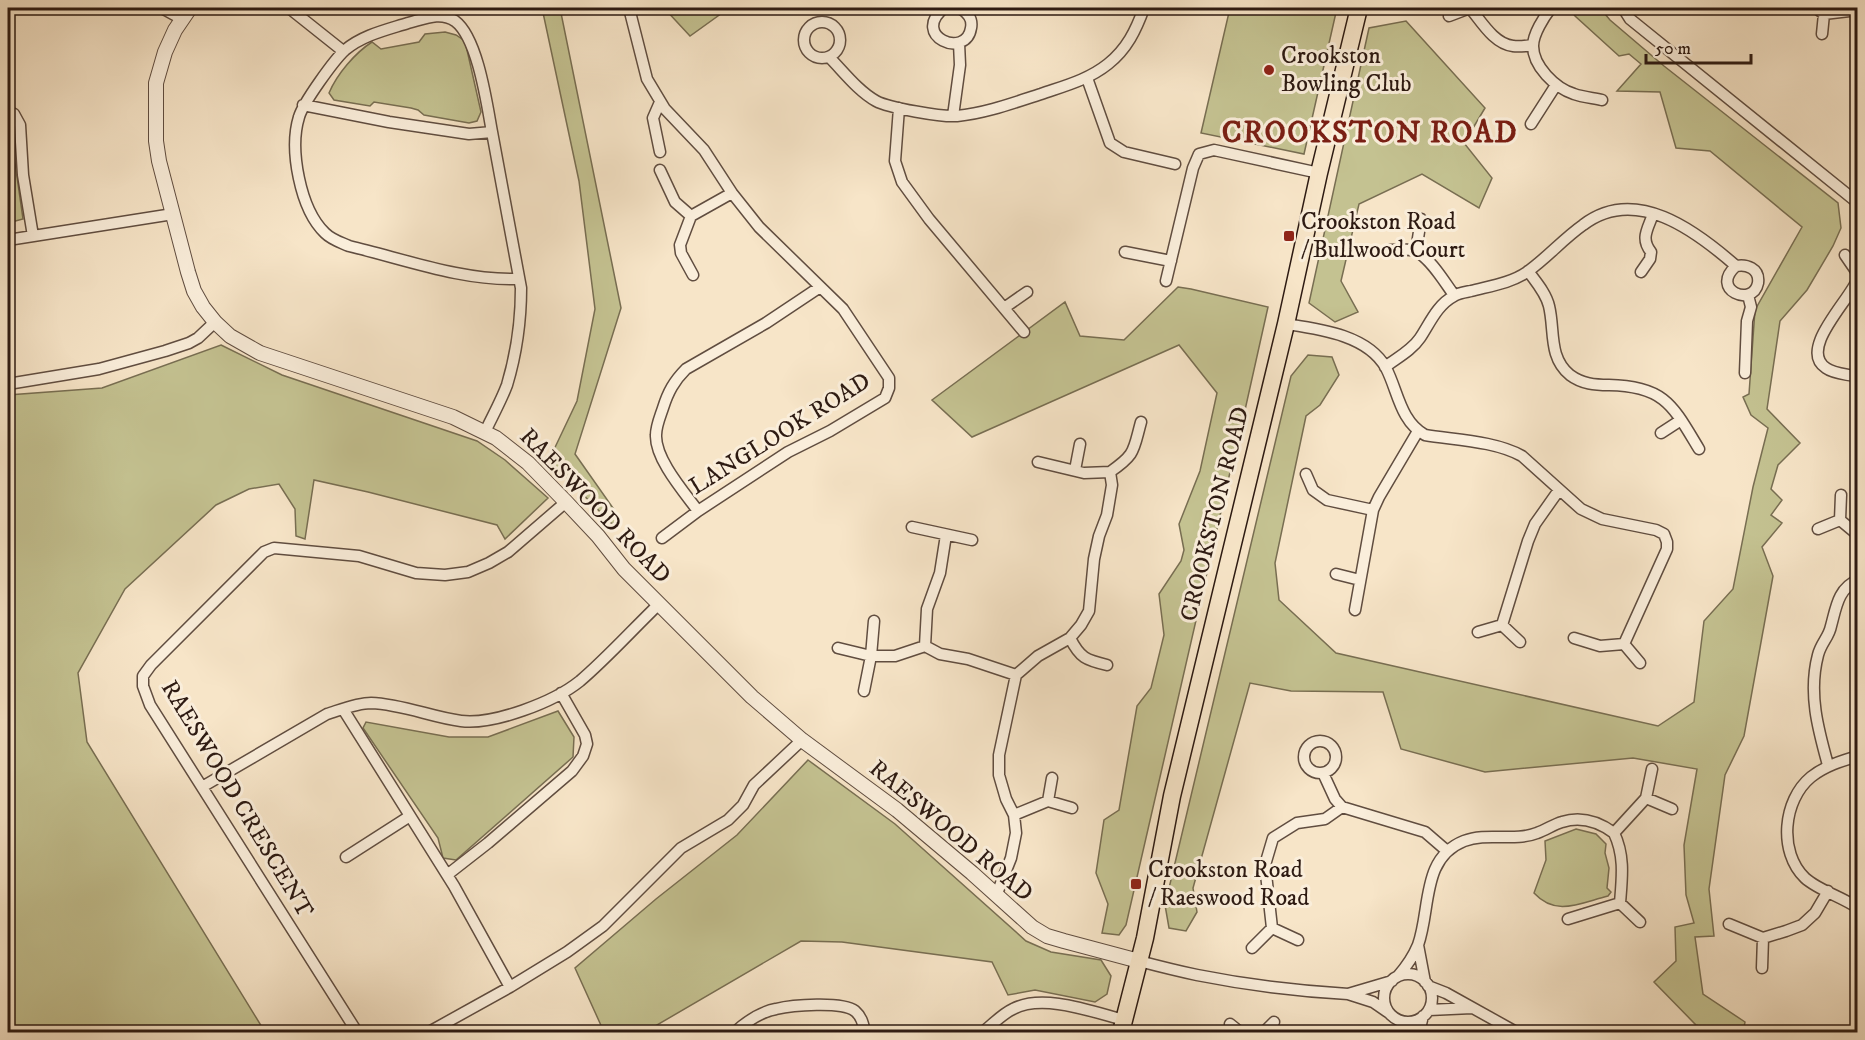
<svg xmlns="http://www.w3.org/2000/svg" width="1865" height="1040" font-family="'IM FELL DW Pica',serif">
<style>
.green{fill:#c4c291;stroke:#786e52;stroke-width:1.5}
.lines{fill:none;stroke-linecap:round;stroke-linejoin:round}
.minor-casing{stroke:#604d40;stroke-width:13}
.tertiary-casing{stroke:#604d40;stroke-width:16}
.primary-casing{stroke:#2d1a12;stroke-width:19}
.minor{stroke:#faeedb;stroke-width:10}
.tertiary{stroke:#faeedb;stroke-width:14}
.primary{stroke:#f7e5c8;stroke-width:16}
.poi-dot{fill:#8f2418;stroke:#faeedb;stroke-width:2}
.labels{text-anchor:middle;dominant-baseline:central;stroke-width:6;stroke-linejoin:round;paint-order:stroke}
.poi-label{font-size:24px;fill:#2d1a12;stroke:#faeedb;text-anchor:start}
.street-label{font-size:24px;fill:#2d1a12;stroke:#faeedb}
.district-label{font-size:30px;font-weight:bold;letter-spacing:1.5px;fill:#7a1f14;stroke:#faeedb}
</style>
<rect width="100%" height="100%" fill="#f7e5c8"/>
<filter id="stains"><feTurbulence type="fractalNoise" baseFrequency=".00333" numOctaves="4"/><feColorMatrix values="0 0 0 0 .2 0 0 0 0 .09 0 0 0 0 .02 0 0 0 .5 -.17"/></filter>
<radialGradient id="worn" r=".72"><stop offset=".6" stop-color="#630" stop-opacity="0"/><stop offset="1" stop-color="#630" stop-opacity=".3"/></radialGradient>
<path class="green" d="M 542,8 L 560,8 L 621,308 L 575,454 L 620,518 L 612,524 L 549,460 L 577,401 L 595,309 L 579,181 Z
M 664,8 L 729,8 L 690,36 Z
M 1230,8 L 1337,8 L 1304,154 L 1201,133 Z
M 1571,8 L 1600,8 L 1610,20 L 1664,66 L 1838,203 L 1841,228 L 1833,246 L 1807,290 L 1780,321 L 1767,409 L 1800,443 L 1778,465 L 1771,489 L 1782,500 L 1771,515 L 1782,523 L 1762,547 L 1773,576 L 1744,736 L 1725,775 L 1709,889 L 1714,936 L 1695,937 L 1703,994 L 1745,1022 L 1743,1032 L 1716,1032 L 1696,1025 L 1654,982 L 1676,961 L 1675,927 L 1694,923 L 1686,895 L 1684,845 L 1697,769 L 1633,758 L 1485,772 L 1401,749 L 1383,692 L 1291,691 L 1250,683 L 1193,888 L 1197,912 L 1186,931 L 1169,928 L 1165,905 L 1291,376 L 1308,355 L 1332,357 L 1339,375 L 1320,405 L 1306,416 L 1275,563 L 1279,600 L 1336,653 L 1658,726 L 1694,702 L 1704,621 L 1733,589 L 1753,487 L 1768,428 L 1751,415 L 1743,397 L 1749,394 L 1755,310 L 1802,227 L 1710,151 L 1676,148 L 1660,92 L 1617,91 L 1641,64 L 1629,54 L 1619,56 L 1575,16 L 1570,9 Z
M 1406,21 L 1485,108 L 1464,143 L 1492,178 L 1479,208 L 1422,174 L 1359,204 L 1341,281 L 1358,312 L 1335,322 L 1309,303 L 1369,28 Z
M 445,32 L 456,35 L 465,41 L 481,112 L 477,121 L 469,123 L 424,115 L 418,110 L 411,108 L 374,102 L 370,106 L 334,100 L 329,93 C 337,74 355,53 372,42 L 381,49 L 419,42 L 425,34 Z
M 8,127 L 10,128 L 23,219 L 8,223 Z
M 1178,287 L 1191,289 L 1268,307 L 1245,410 L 1246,413 L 1234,455 L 1126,925 L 1119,935 L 1102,933 L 1108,904 L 1096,873 L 1104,820 L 1119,810 L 1137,706 L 1151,688 L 1164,635 L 1159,594 L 1181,561 L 1184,550 L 1179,524 L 1200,471 L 1217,393 L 1179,345 L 972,437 L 932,400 L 1065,302 L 1080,336 L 1124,340 Z
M 221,345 L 282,375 L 477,441 L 505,460 L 548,498 L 505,539 L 497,525 L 368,492 L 314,480 L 305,539 L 296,536 L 295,509 L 279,484 L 249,489 L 216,505 L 125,589 L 78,673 L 87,742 L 265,1032 L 8,1032 L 8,395 L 102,388 Z
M 558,711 L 574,737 L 573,757 L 456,860 L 443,858 L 438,838 L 363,728 L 366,722 L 449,737 L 488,737 Z
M 808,760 L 895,824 L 1026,941 L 1051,952 L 1101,960 L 1111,976 L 1107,994 L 1095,1002 L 1035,990 L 1008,995 L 992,962 L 842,942 L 801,941 L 645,1032 L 604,1032 L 575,968 L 656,899 L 737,835 Z
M 1576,829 L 1596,834 L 1606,844 L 1605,853 L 1609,868 L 1607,888 L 1611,892 L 1608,896 C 1580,903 1556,917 1534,893 L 1546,860 L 1545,841 Z"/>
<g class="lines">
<g class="minor-casing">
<path id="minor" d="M 162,8 L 182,19
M 289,8 L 343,51
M 629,8 L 647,79 L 665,109 L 704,150 L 732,193 L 759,227 L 843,309 L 889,378 L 889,388 L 885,398 L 830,431 L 788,452 L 698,511 L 662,538
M 944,8 C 910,36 966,60 971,28 C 973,18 967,13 960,8
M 1470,8 C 1481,21 1494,44 1513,46 C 1519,47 1526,46 1533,45
M 1551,8 C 1544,17 1533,34 1533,46 C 1533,66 1555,88 1574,94 C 1582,97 1593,98 1602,100
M 1623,8 L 1630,19 L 1858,203
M 1816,8 L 1824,14 L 1858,10
M 1449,16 L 1470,8
M804 40a18 18 0 1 1 36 0a18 18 0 1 1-36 0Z
M 1822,34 L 1824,14
M 829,57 C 843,71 858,91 876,101 C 889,108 941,117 957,116 C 986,113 1013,103 1041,94 C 1064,86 1088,80 1108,64 C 1127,49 1136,30 1144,8
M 1087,78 L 1110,143 L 1124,152 L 1175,164
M 303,105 L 389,122 L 469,134 L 492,132 L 521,288 C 521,320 516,355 507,385 C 501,401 492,417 485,432
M 899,108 L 895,161 L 902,182 L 929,219 L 1024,332
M 8,111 L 14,114 L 20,125 L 23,175 L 33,236
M 953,116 L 960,65 L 959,43
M 1531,124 L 1556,85
M 492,132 C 487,105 478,38 455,21 C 440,11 424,19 408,23 C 386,30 363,35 345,50 C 334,60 303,103 299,117 C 289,149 300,209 325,233 C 332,240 340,242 349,246 C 404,259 462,281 519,279
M 660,152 L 653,118 L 660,102
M 660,170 L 675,202 L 691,216
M 8,240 L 173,214
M 1389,250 C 1397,250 1410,248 1417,252 C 1431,259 1445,283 1454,295
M 1416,251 L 1421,219
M 1125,252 L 1171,261
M 1845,255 L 1858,274
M 1528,271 C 1536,282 1546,293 1549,306 C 1555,330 1548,357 1570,375 C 1582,384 1595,385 1609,385 C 1665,386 1673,406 1699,449
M 1641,272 L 1650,259 L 1651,252 C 1640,238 1648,229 1653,214
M 693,275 L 681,253 L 680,245 L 691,216 L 732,193
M 1858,278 C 1852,298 1797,349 1826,368 C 1834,374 1847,374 1858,377
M 1166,281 L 1193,168 L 1199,154 L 1214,150 L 1319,173
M 1004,308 L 1027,292
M 1286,324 C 1319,329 1368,335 1386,368 C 1398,391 1400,421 1425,435 C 1456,440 1495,441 1522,456 L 1581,509 L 1602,519 L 1656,530 L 1664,534 L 1667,542 L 1667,549 L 1624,644 L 1600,646 L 1574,638
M 1385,367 C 1397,358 1412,350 1420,338 C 1430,323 1437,305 1454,296 C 1458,293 1466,292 1471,291 C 1490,286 1511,283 1527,272 C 1547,258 1563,239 1583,225 C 1635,185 1695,230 1736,266 C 1746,264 1760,268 1758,283 C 1753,308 1709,290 1736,266
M 1745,373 L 1747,321 L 1751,307 L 1748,295
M 8,384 L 99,369 L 165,351 L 189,343 L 198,338 L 215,322
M 1661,433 L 1681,420
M 1075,470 L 1080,444
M 1110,472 C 1136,454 1133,451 1141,422
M 1306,474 L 1313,490 L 1327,500 L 1373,510
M 698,511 C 684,492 655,459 656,435 C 656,426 660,417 663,408 C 668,392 674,381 686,369 L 766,323 L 820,287
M 1840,520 L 1858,535
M 912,527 L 972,540
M 1818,529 L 1840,520 L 1841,495
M 946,535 L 940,573 L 927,609 L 925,646 L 940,654 L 968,659 L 1016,675
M 1336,574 L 1360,580
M 1355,610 L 1373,510 L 1379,497 L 1418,431
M 1502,625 L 1528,541 L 1535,524 L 1559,490
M 1478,632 L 1502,625 L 1520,642
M 1070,638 C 1080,658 1086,660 1107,665
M 1624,644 L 1640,663
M 838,648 L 871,656 L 895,656 L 925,646
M 864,691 L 871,656 L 874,621
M 343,709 L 454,886 L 510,987
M1304 757a16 16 0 1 1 32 0a16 16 0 1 1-32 0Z
M 1858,756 C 1841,761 1825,766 1811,777 C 1783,800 1778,852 1805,878 C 1818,890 1842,897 1858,908
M 1828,765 C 1818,729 1808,693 1818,655 C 1821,643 1829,637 1831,626 C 1836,608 1838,588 1858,580
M 1323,773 L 1335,799 L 1342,807
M 202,787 L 327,714 C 340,710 357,703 371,703 C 402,704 431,717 461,721 C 494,725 554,702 580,681 C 606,659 633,629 659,604
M 1646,798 L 1672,809
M 1048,801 L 1052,778
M 1014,815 L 1048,801 L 1072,808
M 346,857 L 410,816
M 447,875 L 488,843 L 572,771 L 583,756 L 587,744 L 585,735 L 561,693
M 996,896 L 1011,858 L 1016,833 L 1014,815 L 1006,799 L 999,775 L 999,755 L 1016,675 L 1038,656 L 1070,638 L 1081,625 L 1089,611 L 1094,559 L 1099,536 L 1107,515 L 1112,485 L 1110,472 L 1084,473 L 1038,462
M 1620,903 L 1640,922
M 1568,919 L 1620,903 C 1622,878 1625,856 1614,833
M 1729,924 L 1763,938 L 1786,931 L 1802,925 L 1815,913 L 1828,891
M 1272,928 L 1265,865 L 1273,838 L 1297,823 L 1325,819 L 1342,807 L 1425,832 L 1447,851
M 1418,945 L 1425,982
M 1252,948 L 1272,928 L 1298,940
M 1139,961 C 1158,966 1178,971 1197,975 C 1247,985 1297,991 1348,994
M 1762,968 L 1763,938
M1384 998a24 24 0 1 1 48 0a24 24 0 1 1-48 0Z
M 1398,976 C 1406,967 1413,957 1418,945 C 1431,909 1421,858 1464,841 C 1487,832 1514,842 1537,833 C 1546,830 1554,824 1562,822 C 1581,816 1599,822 1614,833 L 1646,798 L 1652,769
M 1428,986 L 1446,993 L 1516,1032
M 1429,1010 L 1472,1008
M 1389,1013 L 1373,1002 L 1348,994 L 1392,981
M 1230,1024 L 1240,1032
M 357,1032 L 150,705 L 143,686 L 143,676 L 151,665 L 264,552 L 274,548 L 359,556 L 416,573 L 445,575 L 468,572 L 489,563 L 508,552 L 566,502
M 429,1032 L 510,987 L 567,952 L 603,926 L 681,848 L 728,820 L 743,805 L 754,785 L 802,740
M 735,1032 C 746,1022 760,1012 776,1009 C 792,1005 842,1001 855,1011 C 862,1017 863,1024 865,1032
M 983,1032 C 992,1025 1002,1014 1013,1009 C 1043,993 1093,1012 1124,1020
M 1264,1032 L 1274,1022
M 1419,1032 L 1423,1016"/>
</g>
<g class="tertiary-casing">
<path id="tertiary" d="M 190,8 L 175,30 L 165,52 L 156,83 L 156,141 L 159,161 L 188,272 L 194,291 L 203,307 L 215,322 L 230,336 L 260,353 L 453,417 L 496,438 L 528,463 L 566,502 L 598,536 L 624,569 L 752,697 L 802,740 L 897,810 L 972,873 L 1032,927 L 1047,936 L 1064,941 L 1139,961"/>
</g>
<g class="primary-casing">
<path id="primary" d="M 1121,1032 L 1145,938 L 1172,796 L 1286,324 L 1319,173 L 1359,8"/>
</g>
<use href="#minor" class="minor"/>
<use href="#tertiary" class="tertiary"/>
<use href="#primary" class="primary"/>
</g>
<g class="poi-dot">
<circle cx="1269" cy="70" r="6"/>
<rect x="1283" y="230" width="12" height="12" rx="3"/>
<rect x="1130" y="878" width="12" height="12" rx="3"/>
</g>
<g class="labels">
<g class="poi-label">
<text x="1281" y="56">Crookston<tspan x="1281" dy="28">Bowling Club</tspan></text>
<text x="1301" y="222">Crookston Road<tspan x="1301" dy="28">/ Bullwood Court</tspan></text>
<text x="1148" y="870">Crookston Road<tspan x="1148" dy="28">/ Raeswood Road</tspan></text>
</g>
<g class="street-label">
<text transform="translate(780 434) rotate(-32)">LANGLOOK ROAD</text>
<text transform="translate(595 506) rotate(46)">RAESWOOD ROAD</text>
<text transform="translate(1215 514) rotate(-76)">CROOKSTON ROAD</text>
<text transform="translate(237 799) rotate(59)">RAESWOOD CRESCENT</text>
<text transform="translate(951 831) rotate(40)">RAESWOOD ROAD</text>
</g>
<g class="district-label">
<text x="1370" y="133">CROOKSTON ROAD</text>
</g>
</g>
<rect width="1865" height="1040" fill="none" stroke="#f7e5c8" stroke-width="30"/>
<rect x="9" y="9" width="1847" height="1022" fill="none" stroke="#2d1a12" stroke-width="3"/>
<rect x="15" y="15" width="1835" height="1010" fill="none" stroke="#2d1a12" stroke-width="1.5"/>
<path d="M1646 54v9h105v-9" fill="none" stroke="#2d1a12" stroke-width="3"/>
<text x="1655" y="54" font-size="18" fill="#2d1a12" stroke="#faeedb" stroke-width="4.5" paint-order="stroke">50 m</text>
<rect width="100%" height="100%" filter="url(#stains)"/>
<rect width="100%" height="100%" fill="url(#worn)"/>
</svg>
